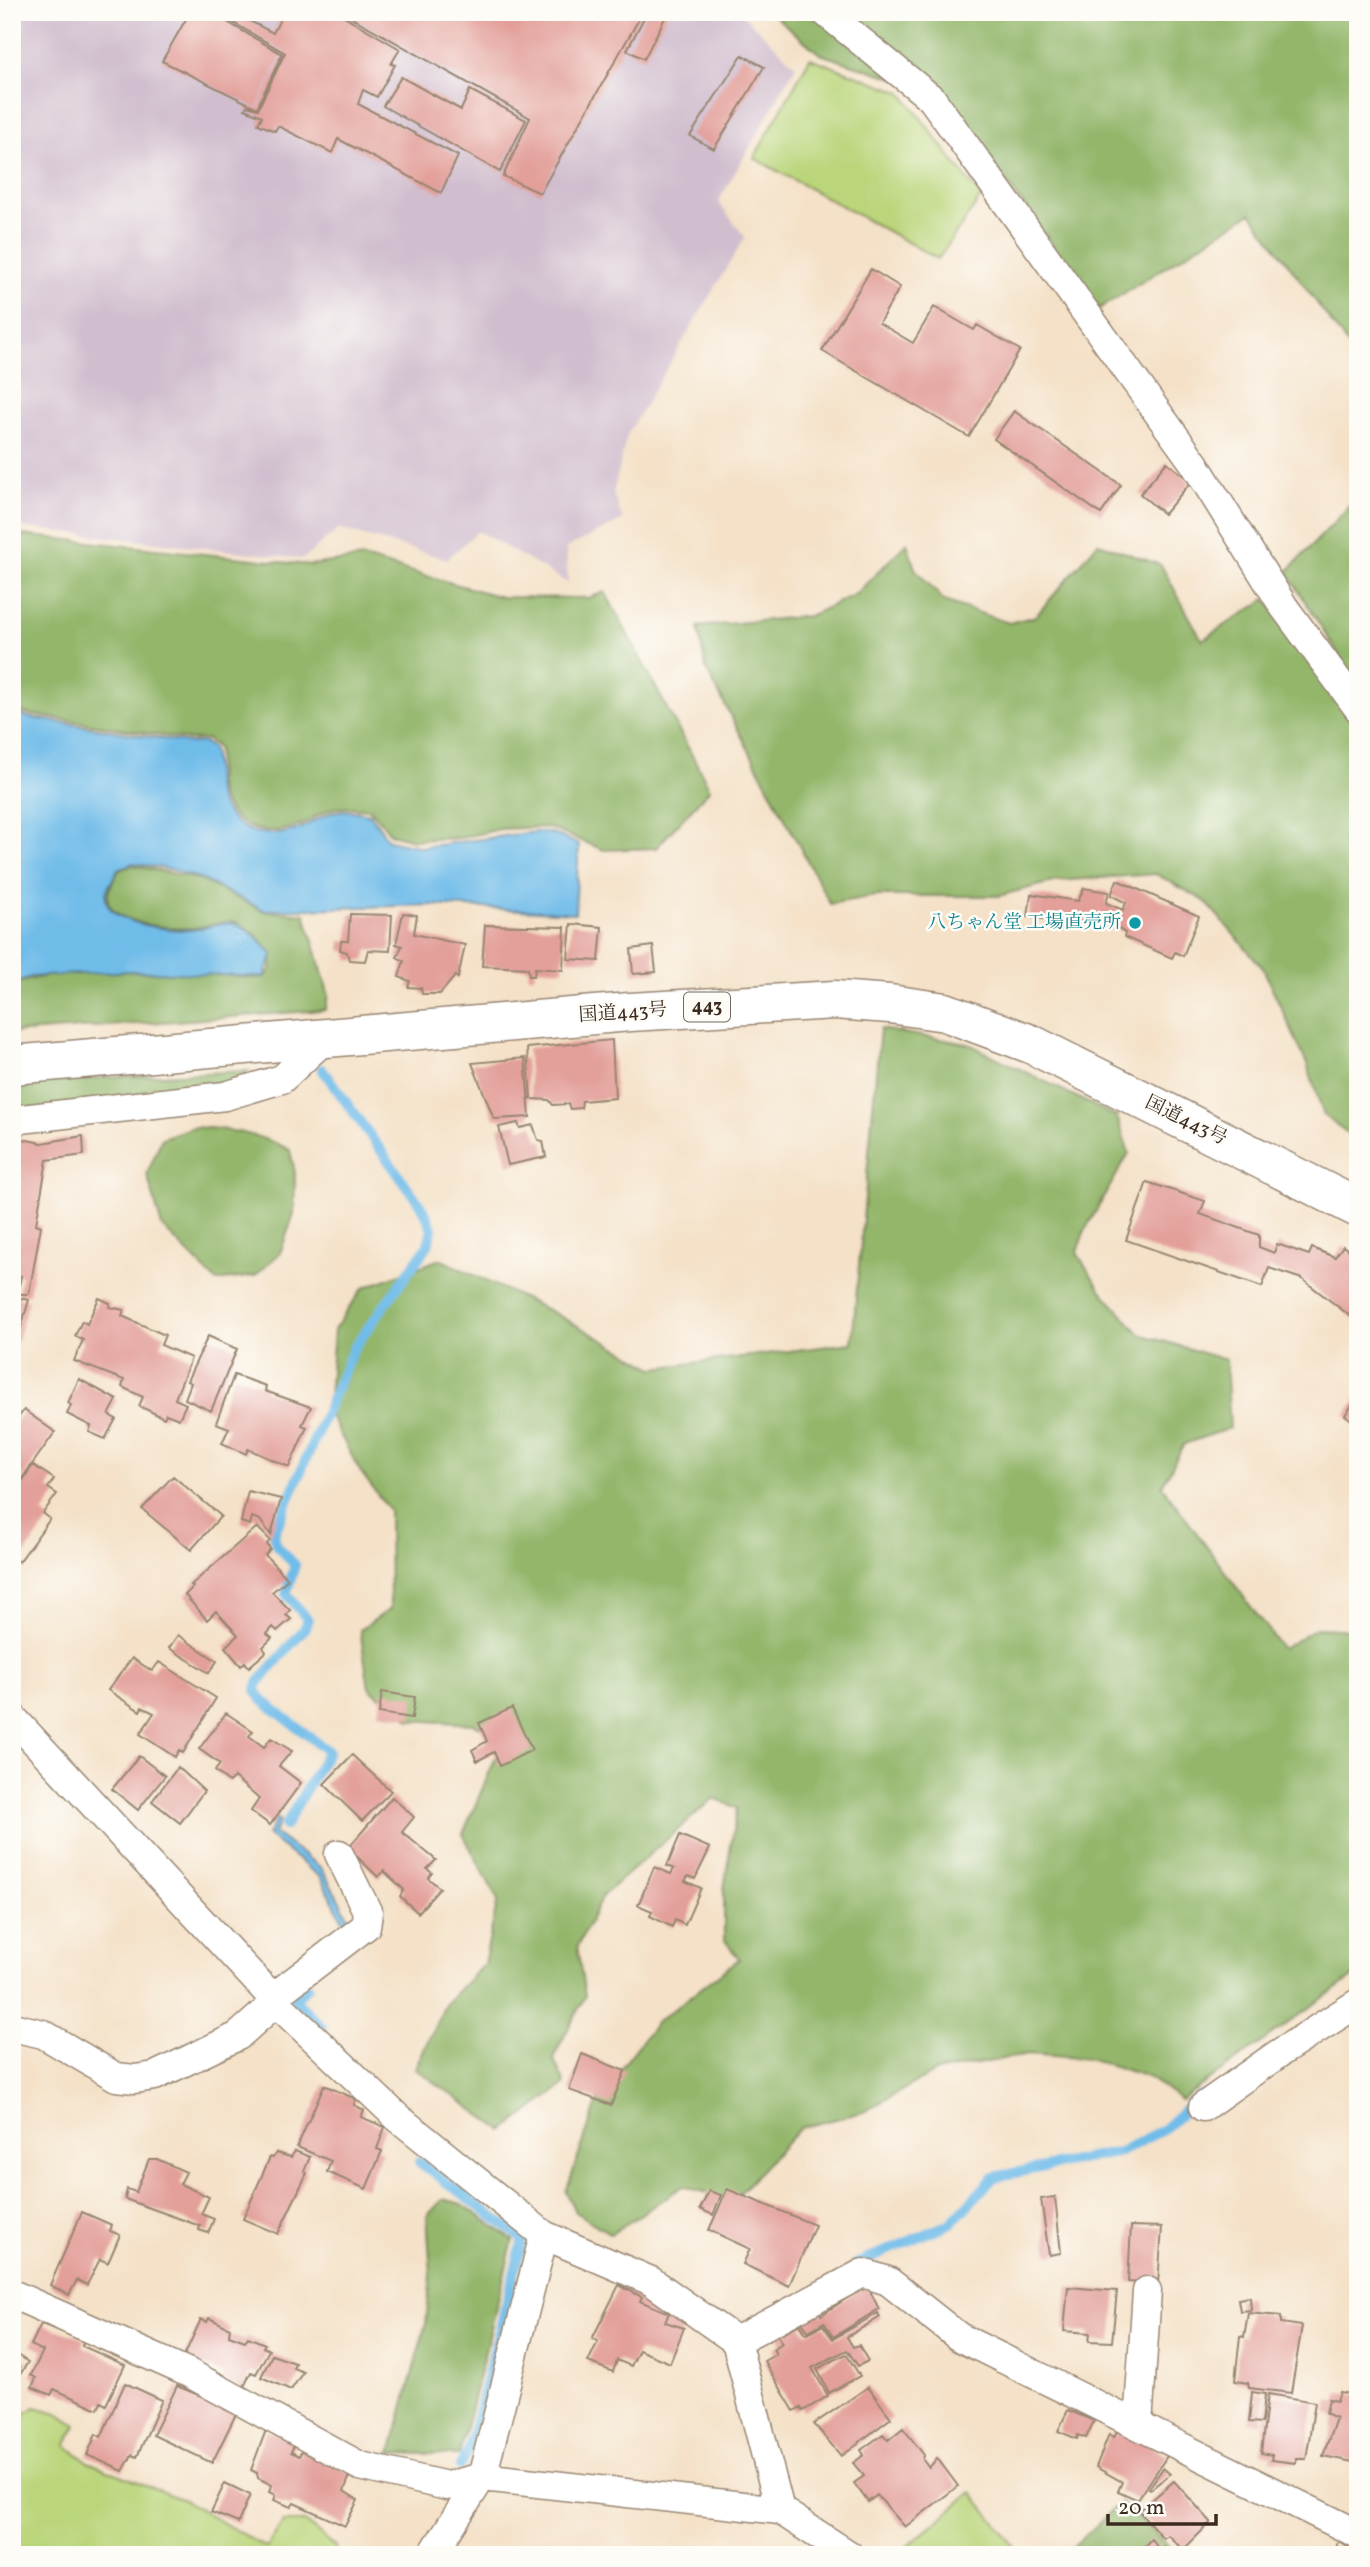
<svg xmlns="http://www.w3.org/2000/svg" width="1370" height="2567" font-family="Vollkorn,'Noto Serif JP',serif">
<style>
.industrial{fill:#d0bdce}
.green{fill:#bad57a;stroke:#7a804c;stroke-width:2}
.forest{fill:#93b66a;stroke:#677044;stroke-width:2}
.water{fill:#6fbce9;stroke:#557384;stroke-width:2}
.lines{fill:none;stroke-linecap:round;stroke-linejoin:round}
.stream{stroke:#6fbce9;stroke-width:10}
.building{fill:#e39f9a}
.minor-casing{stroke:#988672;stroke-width:31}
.trunk-casing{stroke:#988672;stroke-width:41}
.minor{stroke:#fff;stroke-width:28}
.trunk{stroke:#fff;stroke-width:38}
.culture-dot{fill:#0f9aa8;stroke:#fdfcf7;stroke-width:2.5}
.labels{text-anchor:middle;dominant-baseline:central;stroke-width:5;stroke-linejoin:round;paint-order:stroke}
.shield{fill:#fdfcf7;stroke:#75695f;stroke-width:2}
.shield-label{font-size:18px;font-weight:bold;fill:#3b2a1e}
.culture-label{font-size:19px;fill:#0d838f;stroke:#fdfcf7;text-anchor:end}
.street-label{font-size:19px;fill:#3b2a1e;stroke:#fdfcf7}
</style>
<rect width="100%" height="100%" fill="#fdfcf7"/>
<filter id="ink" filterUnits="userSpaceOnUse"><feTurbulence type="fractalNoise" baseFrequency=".0143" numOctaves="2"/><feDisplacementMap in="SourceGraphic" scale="14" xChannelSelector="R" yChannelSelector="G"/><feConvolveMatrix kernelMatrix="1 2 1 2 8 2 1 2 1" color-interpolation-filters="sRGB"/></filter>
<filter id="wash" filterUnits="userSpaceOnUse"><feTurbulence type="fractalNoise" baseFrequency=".00686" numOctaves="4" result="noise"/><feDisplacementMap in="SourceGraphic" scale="28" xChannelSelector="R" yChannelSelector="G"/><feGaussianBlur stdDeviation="1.57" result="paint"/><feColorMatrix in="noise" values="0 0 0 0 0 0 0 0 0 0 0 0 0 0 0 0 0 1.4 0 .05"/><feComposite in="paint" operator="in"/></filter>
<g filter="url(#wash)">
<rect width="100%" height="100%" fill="#f4e1c7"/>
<path class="industrial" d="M 12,12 L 740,12 L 796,66 L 718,202 L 745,237 L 627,435 L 613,494 L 623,520 L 566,548 L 568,583 L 478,531 L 447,559 L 339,529 L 303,559 L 12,526 Z"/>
<path class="green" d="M 810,58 L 901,92 L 981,197 L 938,259 L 754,158 Z
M 35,2407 L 58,2413 L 76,2425 L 66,2445 L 88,2462 L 186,2501 L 266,2548 L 283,2522 L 304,2522 L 336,2547 L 335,2555 L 12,2555 L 12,2422 Z
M 972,2492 L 1021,2555 L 897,2555 Z"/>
<path class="forest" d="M 770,12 L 811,12 L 897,79 L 820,54 Z
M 845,12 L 1358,12 L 1358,359 L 1251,213 L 1099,309 L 928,74 Z
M 1358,497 L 1358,686 L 1287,572 Z
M 12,534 L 310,565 L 363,558 L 501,597 L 588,598 L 605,592 L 710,789 L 656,848 L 604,850 L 547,827 L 500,829 L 461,838 L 413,840 L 391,834 L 370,809 C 358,808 344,806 332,809 C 320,812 309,822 297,826 C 267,837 238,830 223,801 C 213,783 221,765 217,747 L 206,739 L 190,740 L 28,714 L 12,708 Z
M 907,543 L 915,569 L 944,601 L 1009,623 L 1036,616 L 1098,543 L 1161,565 L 1202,640 L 1266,599 L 1311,658 L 1358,729 L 1358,1141 L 1324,1116 L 1307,1064 L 1263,968 L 1205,901 L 1156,874 L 1057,881 L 998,896 L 875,896 L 830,904 L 706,669 L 698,627 L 809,616 L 856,594 Z
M 133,865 L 198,879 L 264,911 L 305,914 L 329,996 L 325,1010 L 12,1033 L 12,985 C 66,965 159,972 217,974 C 234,975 248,980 265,977 L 271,969 L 273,955 C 264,944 248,923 232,922 C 220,921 207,927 195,928 C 176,930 103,925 108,894 C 109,887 115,877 119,870 Z
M 880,1029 L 969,1044 L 1117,1117 L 1129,1153 L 1084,1232 L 1077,1253 L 1102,1292 L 1140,1334 L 1226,1360 L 1230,1428 L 1184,1444 L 1162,1486 L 1282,1649 L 1316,1628 L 1358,1630 L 1358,1973 L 1181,2100 L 1148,2077 L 1091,2059 L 1028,2054 L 935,2072 L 863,2112 L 800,2128 L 733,2200 L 683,2186 L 611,2234 L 575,2212 L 566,2192 L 600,2095 L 656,2023 L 739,1959 L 724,1939 L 724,1889 L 737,1808 L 714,1798 L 603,1895 L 577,1947 L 585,1996 L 553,2058 L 565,2084 L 503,2131 L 415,2068 L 446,2003 L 484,1964 L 498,1900 L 463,1834 L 505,1736 L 474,1724 L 410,1720 L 369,1688 L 360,1630 L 390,1609 L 389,1510 L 360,1471 L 328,1412 L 334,1330 L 363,1288 L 440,1259 L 554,1313 L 654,1368 L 852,1343 Z
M 248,1071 L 222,1088 L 12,1113 L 12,1082 Z
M 193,1127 C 229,1129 258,1133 290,1150 L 295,1173 L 294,1214 L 280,1253 L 255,1276 L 216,1281 L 162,1227 L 147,1174 L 162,1138 Z
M 443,2199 L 462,2204 L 513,2240 L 459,2455 L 391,2453 L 426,2323 L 431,2275 L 427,2216 Z
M 1121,2502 L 1179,2555 L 1065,2555 Z"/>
<path class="water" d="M 12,711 L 27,717 L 189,743 L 204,742 L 212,748 C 218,765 212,784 220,801 C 235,833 266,840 298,829 C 311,824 324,813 337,811 C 348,809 359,812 370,814 L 388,840 L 422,847 L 535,832 L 551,833 L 579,844 L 575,913 L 431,905 L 264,910 L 199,878 L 173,870 L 133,863 L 118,869 C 115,876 108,886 106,893 C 101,925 173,931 193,930 C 206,929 223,920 235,924 C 251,929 262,943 273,955 L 264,977 L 131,971 L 31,977 L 12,984 Z
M 277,1818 L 280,1821 L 274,1833 L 321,1868 L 352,1923 L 346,1926 L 320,1877 L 267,1835 Z"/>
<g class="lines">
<path class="stream" d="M 285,1826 L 328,1751 L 262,1700 L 256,1690 L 258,1683 L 304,1629 L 308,1620 L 286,1594 L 295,1565 L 276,1545 L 274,1534 L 353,1349 L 428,1245 L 432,1229 L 424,1210 L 322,1069
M 308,1987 L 294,1999 L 322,2027
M 419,2162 L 523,2239 L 469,2449 L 460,2466
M 856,2264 L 951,2223 L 994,2177 L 1120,2152 L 1164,2129 L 1200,2096"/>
</g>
<g id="blocks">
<path class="building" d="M 190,12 L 210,12 L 282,54 L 257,108 L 162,61 Z
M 215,12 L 232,12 L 273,33 L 284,12 L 337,12 L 400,49 L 391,64 L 395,65 L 377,97 L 363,90 L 358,104 L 458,156 L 441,193 L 338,139 L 332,153 L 278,126 L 275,131 L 258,124 L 262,116 L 245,109 L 247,106 L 258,109 L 285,53 Z
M 342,12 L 643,12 L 540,193 L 503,176 L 530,118 Z
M 647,12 L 668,12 L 644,59 L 627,50 Z
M 742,55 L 764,67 L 714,149 L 690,136 Z
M 401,77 L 461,110 L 470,90 L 526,120 L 500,172 L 383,106 Z
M 871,269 L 900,287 L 879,323 L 913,343 L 934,307 L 974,330 L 977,325 L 1020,350 L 969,437 L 822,351 Z
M 1014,411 L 1121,485 L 1101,514 L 994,439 Z
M 1167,462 L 1191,482 L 1164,514 L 1140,494 Z
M 1117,880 L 1199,916 L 1183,956 L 1175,952 L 1172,958 L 1124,937 L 1125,933 L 1119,929 L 1028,917 L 1031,894 L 1078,901 L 1084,888 L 1109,892 L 1106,903 L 1123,910 L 1126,903 L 1111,895 Z
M 403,913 L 417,915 L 414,934 L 465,945 L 458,978 L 455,976 L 440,994 L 422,994 L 421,988 L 408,987 L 410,981 L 399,977 L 404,961 L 397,957 L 402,946 L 396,944 Z
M 350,914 L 392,915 L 390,951 L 368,950 L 365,961 L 349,960 L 347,952 L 340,950 L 341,941 L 348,941 Z
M 571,924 L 602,927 L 599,961 L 568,959 Z
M 485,925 L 565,927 L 563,970 L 535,968 L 534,976 L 529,976 L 528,968 L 482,966 Z
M 653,946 L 656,972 L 633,974 L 631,949 Z
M 612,1040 L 615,1098 L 582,1101 L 581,1108 L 570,1109 L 568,1104 L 553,1105 L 549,1100 L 531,1099 L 527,1048 Z
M 525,1058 L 530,1117 L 494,1119 L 472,1063 Z
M 518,1123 L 520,1128 L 533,1125 L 538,1140 L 543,1141 L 546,1157 L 508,1165 L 499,1127 Z
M 83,1136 L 84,1155 L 47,1160 L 36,1224 L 41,1226 L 29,1294 L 18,1294 L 21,1276 L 16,1274 L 12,1282 L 12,1137 L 42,1143 Z
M 1147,1182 L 1205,1201 L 1200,1214 L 1259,1235 L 1259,1247 L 1274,1253 L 1277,1244 L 1309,1255 L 1312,1248 L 1335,1257 L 1343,1246 L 1358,1258 L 1358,1314 L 1354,1319 L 1302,1279 L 1269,1268 L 1262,1287 L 1126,1240 Z
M 12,1296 L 29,1300 L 13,1354 L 12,1354 Z
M 99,1298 L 110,1303 L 109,1307 L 124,1310 L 122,1316 L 165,1335 L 161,1345 L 191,1358 L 175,1399 L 186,1404 L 179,1419 L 166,1414 L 164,1418 L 139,1406 L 143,1397 L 122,1387 L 124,1380 L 74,1361 L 83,1340 L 75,1336 L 82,1321 L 87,1324 Z
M 208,1336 L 237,1349 L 211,1411 L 185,1399 L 191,1383 L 187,1381 Z
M 234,1375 L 266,1386 L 265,1391 L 311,1407 L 302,1425 L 307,1427 L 289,1467 L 248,1449 L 246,1454 L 222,1443 L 229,1428 L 216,1423 Z
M 79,1379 L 117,1400 L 109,1415 L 116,1419 L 105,1439 L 89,1432 L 91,1426 L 67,1414 L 71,1405 L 68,1403 Z
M 1358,1397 L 1358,1425 L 1345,1415 Z
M 24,1410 L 55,1432 L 21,1480 L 16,1479 L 12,1484 L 12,1426 Z
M 33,1465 L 54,1479 L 48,1488 L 57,1494 L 43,1513 L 50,1519 L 19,1562 L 12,1557 L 12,1487 L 16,1481 L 21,1483 Z
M 173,1476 L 221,1516 L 191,1550 L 142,1509 Z
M 248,1491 L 281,1499 L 271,1535 L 260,1520 L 252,1517 L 250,1525 L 241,1522 Z
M 257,1527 L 270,1540 L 267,1544 L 270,1549 L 265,1555 L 288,1579 L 272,1592 L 290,1610 L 286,1615 L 291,1619 L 277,1631 L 273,1627 L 267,1634 L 272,1638 L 263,1647 L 266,1652 L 249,1667 L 245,1662 L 241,1666 L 225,1647 L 238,1635 L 216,1611 L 207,1620 L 185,1595 L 193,1587 L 191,1585 Z
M 178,1635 L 217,1661 L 209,1673 L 169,1648 Z
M 132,1658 L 152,1671 L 159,1662 L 216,1698 L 183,1753 L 179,1750 L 175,1757 L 140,1734 L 154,1713 L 142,1707 L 140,1711 L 108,1690 Z
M 382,1692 L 415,1697 L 412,1718 L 379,1713 Z
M 512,1708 L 532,1750 L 500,1766 L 494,1752 L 477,1761 L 472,1750 L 487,1741 L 479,1723 Z
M 226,1713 L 253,1731 L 249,1736 L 264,1747 L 271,1738 L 292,1751 L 279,1766 L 301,1783 L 270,1825 L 251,1811 L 259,1799 L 234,1777 L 229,1782 L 215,1771 L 220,1764 L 199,1749 Z
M 352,1755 L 391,1791 L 362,1821 L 324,1784 Z
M 139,1756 L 165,1776 L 138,1810 L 112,1789 Z
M 178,1767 L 204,1791 L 180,1823 L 152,1801 Z
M 392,1797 L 414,1817 L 402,1832 L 436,1860 L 427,1869 L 432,1873 L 428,1878 L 440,1888 L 418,1913 L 400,1896 L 404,1890 L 384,1871 L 378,1877 L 348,1848 Z
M 680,1835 L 710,1848 L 695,1879 L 688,1876 L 685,1881 L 701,1888 L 685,1925 L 675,1920 L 672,1927 L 650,1916 L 652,1911 L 638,1905 L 654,1867 L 671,1874 L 674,1869 L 667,1866 Z
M 582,2054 L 625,2071 L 611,2105 L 569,2090 Z
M 324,2085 L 356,2099 L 354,2105 L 364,2110 L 361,2117 L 385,2127 L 377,2149 L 382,2151 L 366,2189 L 327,2172 L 331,2161 L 297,2147 Z
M 295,2151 L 310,2157 L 304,2171 L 307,2173 L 278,2234 L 243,2219 L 270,2157 L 273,2158 L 276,2153 L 291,2157 Z
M 149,2159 L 157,2159 L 186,2172 L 180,2184 L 209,2197 L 201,2214 L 214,2219 L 208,2233 L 199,2230 L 200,2226 L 125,2199 L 127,2189 L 136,2192 Z
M 727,2189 L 815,2225 L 789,2286 L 743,2264 L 750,2249 L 709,2230 Z
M 709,2191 L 721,2195 L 713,2215 L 700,2209 Z
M 1055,2197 L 1061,2253 L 1049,2255 L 1041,2199 Z
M 82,2212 L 112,2225 L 110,2231 L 120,2235 L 108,2263 L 100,2259 L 87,2285 L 77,2280 L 69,2295 L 50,2285 Z
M 1131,2226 L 1162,2227 L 1158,2284 L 1128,2282 Z
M 619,2285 L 642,2297 L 640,2301 L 669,2313 L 665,2322 L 684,2328 L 670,2363 L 639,2350 L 631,2366 L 617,2360 L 613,2372 L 588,2362 L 598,2341 L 592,2339 Z
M 867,2285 L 879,2309 L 833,2337 L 824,2322 L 808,2331 L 801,2321 L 819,2312 L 821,2315 Z
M 1068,2287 L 1117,2291 L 1112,2342 L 1089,2341 L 1090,2333 L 1064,2331 Z
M 1250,2297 L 1251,2310 L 1240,2311 L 1238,2299 Z
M 878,2313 L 880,2317 L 847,2337 L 853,2347 L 859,2345 L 868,2361 L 858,2366 L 847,2350 L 812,2368 L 828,2396 L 803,2411 L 801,2407 L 794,2411 L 764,2361 L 776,2354 L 773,2349 L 782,2343 L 778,2335 L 800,2324 L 806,2334 L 823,2325 L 833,2339 Z
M 1248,2313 L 1281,2316 L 1281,2323 L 1302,2326 L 1291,2393 L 1249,2388 L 1248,2383 L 1235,2381 L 1240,2336 L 1244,2337 Z
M 209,2318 L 230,2328 L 229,2335 L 245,2341 L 248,2337 L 265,2344 L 263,2347 L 269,2350 L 256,2374 L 251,2372 L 243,2389 L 222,2380 L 224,2375 L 184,2356 L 201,2319 L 207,2322 Z
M 41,2324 L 84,2339 L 82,2346 L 125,2365 L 106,2405 L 101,2402 L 98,2409 L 54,2389 L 51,2395 L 32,2387 L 36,2378 L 31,2375 L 43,2351 L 31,2345 Z
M 12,2352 L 28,2362 L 12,2387 Z
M 846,2354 L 860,2376 L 829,2393 L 817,2369 Z
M 272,2355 L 295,2363 L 293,2368 L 303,2372 L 291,2390 L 261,2377 Z
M 125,2383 L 162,2400 L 137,2457 L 132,2455 L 123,2471 L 87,2455 L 96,2434 L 101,2437 Z
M 177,2386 L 223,2405 L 224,2409 L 236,2414 L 212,2463 L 153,2435 Z
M 868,2387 L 891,2418 L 841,2456 L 814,2424 Z
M 1358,2389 L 1358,2463 L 1323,2456 L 1336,2418 L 1326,2413 L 1329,2399 L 1337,2401 L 1340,2392 L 1354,2395 Z
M 1252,2392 L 1265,2394 L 1262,2423 L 1249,2422 Z
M 1268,2394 L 1315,2402 L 1306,2459 L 1296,2459 L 1296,2463 L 1271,2460 L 1272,2455 L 1261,2453 Z
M 1068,2410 L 1094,2421 L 1086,2438 L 1078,2435 L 1077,2439 L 1058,2431 Z
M 1119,2427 L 1167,2456 L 1138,2500 L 1118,2491 L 1122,2482 L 1096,2467 L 1109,2434 L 1114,2437 Z
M 903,2428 L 924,2455 L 923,2460 L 929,2468 L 937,2458 L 958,2486 L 905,2527 L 877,2495 L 868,2502 L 854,2483 L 864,2476 L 853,2463 L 864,2455 L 861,2450 L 883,2434 L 888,2440 Z
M 266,2430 L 296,2441 L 291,2452 L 299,2456 L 303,2449 L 351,2473 L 344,2491 L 358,2500 L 345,2526 L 294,2503 L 291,2507 L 274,2500 L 276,2495 L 270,2492 L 272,2485 L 258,2478 L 257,2473 L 251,2470 Z
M 1163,2468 L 1170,2474 L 1151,2489 L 1149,2488 Z
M 1174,2481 L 1211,2522 L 1183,2550 L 1168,2535 L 1163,2538 L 1139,2511 Z
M 225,2483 L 250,2495 L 238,2523 L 211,2512 Z
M 1151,2539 L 1159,2549 L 1164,2546 L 1174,2555 L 1136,2555 Z
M 1338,2541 L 1358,2550 L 1358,2555 L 1334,2555 Z"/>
</g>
</g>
<g filter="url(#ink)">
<use href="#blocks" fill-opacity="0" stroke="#988672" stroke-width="2"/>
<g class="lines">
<g class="minor-casing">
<path id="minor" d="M 825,12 L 932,99 L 1194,463 L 1284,607 L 1358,708
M 12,1120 L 225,1096 L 282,1079 L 326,1038
M 12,1717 L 283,2009 L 397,2117 L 544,2235 L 651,2281 L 736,2341 L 780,2510
M 272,1998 L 366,1926 L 368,1913 L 339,1854
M 12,2027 L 43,2034 L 116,2077 L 135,2079 L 155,2076 L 238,2036 L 276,2002
M 1203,2107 L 1278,2054 L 1358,2003
M 12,2294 L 189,2373 L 360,2466 L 447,2486 L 482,2477 L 780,2510 L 849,2555
M 736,2341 L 863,2273 L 888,2281 L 959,2337 L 1358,2534
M 1138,2425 L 1147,2291
M 432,2555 L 482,2477 L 544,2235"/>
</g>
<g class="trunk-casing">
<path id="trunk" d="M 12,1065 L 630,1012 L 835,1000 L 890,1004 L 945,1012 L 1031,1044 L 1358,1208"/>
</g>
<use href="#minor" class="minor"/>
<use href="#trunk" class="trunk"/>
</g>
</g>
<circle class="culture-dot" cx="1135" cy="923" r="7"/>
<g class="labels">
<rect class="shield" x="684" y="992.5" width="46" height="29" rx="5"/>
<g class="shield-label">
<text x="707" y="1007">443</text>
</g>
<g class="culture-label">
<text x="1121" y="923">八ちゃん堂 工場直売所</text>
</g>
<g class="street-label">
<text transform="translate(623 1013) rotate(-4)">国道443号</text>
<text transform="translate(1186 1121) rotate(26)">国道443号</text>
</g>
</g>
<rect width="1370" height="2567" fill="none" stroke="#fdfcf7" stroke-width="42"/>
<path d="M1108 2514v10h108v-10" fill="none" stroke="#3b2a1e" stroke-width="3.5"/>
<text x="1118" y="2514" font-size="21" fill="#3b2a1e" stroke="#fdfcf7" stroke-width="5" paint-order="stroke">20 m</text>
</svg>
